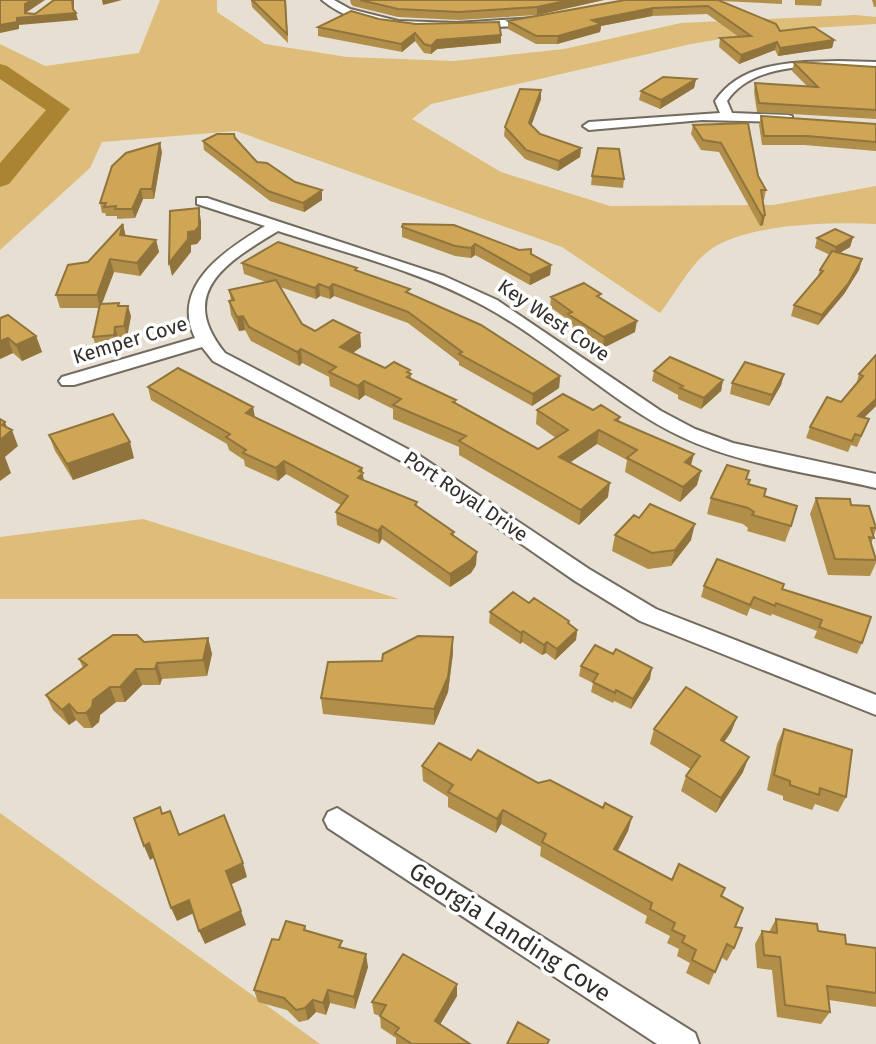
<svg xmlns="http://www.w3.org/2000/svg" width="876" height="1044" font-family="'Fira Sans',sans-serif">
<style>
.green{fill:#debc79}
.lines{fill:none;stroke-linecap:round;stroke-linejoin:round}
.river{fill:#ab8432;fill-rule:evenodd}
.street-casing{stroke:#726b5f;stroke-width:4}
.street{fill:#fff;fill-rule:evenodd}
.wall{fill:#b18f4a}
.shaded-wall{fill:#90743c}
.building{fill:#cea656;stroke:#90743c;stroke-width:2}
.labels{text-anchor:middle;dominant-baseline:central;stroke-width:7;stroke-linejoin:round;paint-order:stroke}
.street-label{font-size:20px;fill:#322f2a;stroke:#fff}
.near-street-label{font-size:24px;fill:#322f2a;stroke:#fff}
</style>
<rect width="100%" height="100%" fill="#e7dfd1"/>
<path class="green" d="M 160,0 L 217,0 L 217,12 L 265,44 L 347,57 L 454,61 L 564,49 L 681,23 L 856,15 L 876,17 L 876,24 L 767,31 L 691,44 L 431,104 L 412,119 L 501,172 L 610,206 L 773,205 L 876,186 L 876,224 C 833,222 740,223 706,253 C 688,268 675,294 660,313 L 562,247 L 236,131 L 102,142 L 90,168 L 0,250 L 0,44 L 45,66 L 139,53 Z
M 143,519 L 399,599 L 0,599 L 0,537 Z
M 0,813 L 320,1044 L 0,1044 Z"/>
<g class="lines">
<path class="river" d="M 0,64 L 7,66 L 70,109 L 9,184 L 0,187 L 0,163 L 46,110 L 0,79 Z"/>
<g class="street-casing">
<path id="street" d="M 322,0 L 334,0 L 350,9 L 398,21 L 457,23 L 535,18 L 540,21 C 529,28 511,26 498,27 C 444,31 366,37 322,0 Z
M 838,61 L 876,62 L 876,68 C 831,66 755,58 727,101 L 732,113 L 788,115 L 792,116 L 792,122 L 702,120 L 589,130 L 583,126 L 589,122 L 720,113 L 715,101 C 742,61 794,62 838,61 Z
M 197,198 L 207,198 L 444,276 L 497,300 L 661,411 L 695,429 L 733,443 L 876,474 L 876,488 C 812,473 741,465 682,437 C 610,403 553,343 484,306 C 420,271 346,253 278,231 C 226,262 176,293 225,353 L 417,454 L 589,569 L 656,609 L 876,695 L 876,715 L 640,621 L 575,581 L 403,462 L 213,361 L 202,347 L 74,385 L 62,385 L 59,381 L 62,377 L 195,338 C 170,286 225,250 265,226 L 197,204 Z
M 337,808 L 695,1033 L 699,1044 L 657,1044 L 328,828 L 324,820 L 328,812 Z"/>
</g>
<use href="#street" class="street"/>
</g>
<path class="wall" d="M 251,0 L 286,0 L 288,43 L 252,7 Z
M 350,0 L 604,0 L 537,15 L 459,20 L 398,17 L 353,6 L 351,4 Z
M 625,0 L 782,0 L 782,4 L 721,1 L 780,31 L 834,40 L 832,48 L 778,56 L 775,50 L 739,64 L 719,47 L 720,38 L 739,37 L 707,14 L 652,16 L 601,26 L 600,32 L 557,44 L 536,44 L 508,29 L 508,21 Z
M 795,0 L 822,0 L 821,6 L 795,5 Z
M 872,0 L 876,0 L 876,7 L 874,7 Z
M 379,19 L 501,35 L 501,43 L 437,49 L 431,54 L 424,53 L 415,41 L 402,52 L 318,36 L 318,27 Z
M 794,63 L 876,67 L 876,119 L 757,112 L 754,92 L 755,83 L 807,86 L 792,71 Z
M 696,79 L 694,88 L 660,109 L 639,100 L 641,91 Z
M 541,90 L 541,99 L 531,125 L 540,134 L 581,148 L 580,157 L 558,171 L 525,159 L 504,136 L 505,127 Z
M 761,116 L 876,124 L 876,151 L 804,145 L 762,145 L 759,125 Z
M 748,123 L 758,176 L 766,190 L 764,200 L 762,200 L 763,225 L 760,226 L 719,152 L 701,150 L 691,134 L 693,125 Z
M 235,138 L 257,162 L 322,200 L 304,212 L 270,201 L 204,150 L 203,141 Z
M 162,152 L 154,199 L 143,199 L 135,218 L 117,219 L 117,216 L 106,216 L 105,213 L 102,213 L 100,203 Z
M 592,176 L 624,179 L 623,188 L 591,185 Z
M 123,224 L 125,236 L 156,240 L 159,252 L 140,276 L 114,272 L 102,304 L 120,306 L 131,316 L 127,337 L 118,337 L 117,346 L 96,347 L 93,337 L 99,308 L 60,308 L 56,295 Z
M 402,227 L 531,254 L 551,265 L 550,275 L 530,285 L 475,255 L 471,258 L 455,256 L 402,237 Z
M 853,237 L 850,247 L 839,253 L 862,259 L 859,270 L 844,294 L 818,325 L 791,316 L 794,305 L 817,278 L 820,270 L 830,255 L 815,248 L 817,238 Z
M 242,263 L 357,268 L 357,271 L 410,294 L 560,376 L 559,388 L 532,406 L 459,365 L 459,362 L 408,323 L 334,296 L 330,299 L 320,296 L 316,299 L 280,287 L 302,324 L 315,331 L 360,333 L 361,347 L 353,353 L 385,368 L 411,374 L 411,379 L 456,400 L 455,404 L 538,449 L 556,438 L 536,424 L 537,410 L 593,410 L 620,417 L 619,422 L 691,466 L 697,485 L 680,502 L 625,472 L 627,460 L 597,444 L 570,462 L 608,497 L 579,525 L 459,455 L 459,447 L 393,419 L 393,409 L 365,395 L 359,400 L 330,386 L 329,377 L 302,363 L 299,366 L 251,341 L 245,330 L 239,331 L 231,315 L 229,301 L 231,301 L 229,290 L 266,282 L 244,274 Z
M 551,297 L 600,298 L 635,332 L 603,348 L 567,324 L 567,319 L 550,307 Z
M 0,318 L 36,336 L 42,352 L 22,361 L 13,353 L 0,359 Z
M 876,355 L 876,406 L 864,418 L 869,419 L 857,447 L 851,445 L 848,452 L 806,438 L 810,427 L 841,402 L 856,385 L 859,374 Z
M 654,371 L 723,380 L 721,391 L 701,409 L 678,399 L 678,395 L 652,381 Z
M 784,374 L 781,385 L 769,406 L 730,394 L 732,383 Z
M 148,387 L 253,407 L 255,417 L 362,468 L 364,481 L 417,502 L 417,506 L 454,532 L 454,536 L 476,565 L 471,573 L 450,587 L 382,539 L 379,544 L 337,525 L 336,512 L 341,505 L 286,474 L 278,481 L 245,466 L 244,460 L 229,450 L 227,444 L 151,400 Z
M 49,435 L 134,458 L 73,480 L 55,451 Z
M 747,479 L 749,484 L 764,496 L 791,526 L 785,542 L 747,531 L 748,528 L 743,524 L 707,514 L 711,498 Z
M 816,498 L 851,505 L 876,529 L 871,544 L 876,557 L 876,563 L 870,576 L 828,575 L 810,514 Z
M 615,535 L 691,540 L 671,566 L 648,569 L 612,551 Z
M 704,586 L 782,589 L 862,643 L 857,654 L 814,638 L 817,631 L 772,614 L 771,616 L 750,608 L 747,616 L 701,597 Z
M 529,603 L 569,621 L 569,624 L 577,630 L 576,640 L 555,660 L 546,653 L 542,655 L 522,642 L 520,644 L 489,623 L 490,612 Z
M 453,637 L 453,653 L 448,692 L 434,725 L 323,714 L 321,698 L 382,661 Z
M 208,638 L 212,654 L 207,676 L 162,679 L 160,685 L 142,685 L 125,702 L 116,702 L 100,715 L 99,722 L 92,728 L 84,728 L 76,720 L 69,725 L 53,710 L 46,695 L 83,668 L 79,659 L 144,642 Z
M 581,666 L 650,679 L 631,709 L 614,701 L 613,703 L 591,692 L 593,683 L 579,676 Z
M 737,717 L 731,732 L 724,742 L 743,772 L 716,813 L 681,791 L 686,776 L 691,769 L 650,744 L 654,729 Z
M 784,729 L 846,797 L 838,812 L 815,804 L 812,810 L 783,800 L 783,796 L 767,790 L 777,744 Z
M 471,760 L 538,783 L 603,808 L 632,817 L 628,831 L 617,851 L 672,880 L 721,896 L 735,927 L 734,948 L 727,961 L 721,957 L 709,985 L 686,973 L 690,963 L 677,956 L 679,949 L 667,943 L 670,936 L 645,923 L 647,916 L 540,856 L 541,847 L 501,824 L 496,833 L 448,807 L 448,797 L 423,781 L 422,766 Z
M 776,919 L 818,931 L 846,944 L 876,948 L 876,1007 L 829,1000 L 830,1012 L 821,1024 L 777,1017 L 772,970 L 757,968 L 755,944 L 762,931 L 769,932 Z
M 305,926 L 306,931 L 343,948 L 368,967 L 355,1009 L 330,1003 L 326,1015 L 316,1012 L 308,1020 L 299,1022 L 287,1010 L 258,1002 L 254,990 L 279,940 Z
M 457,996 L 440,1024 L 470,1044 L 396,1044 L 396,1038 L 381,1028 L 380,1016 L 374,1014 L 372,1002 Z"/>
<path class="shaded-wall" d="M 32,0 L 45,0 L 27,12 L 27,17 L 73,9 L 72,0 L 74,0 L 74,13 L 76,13 L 78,20 L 19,25 L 19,29 L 0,33 L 0,25 L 25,13 L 25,4 Z
M 102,0 L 122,0 L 103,5 Z
M 570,0 L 604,0 L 537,15 L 537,7 Z
M 653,8 L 652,16 L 601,26 L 600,32 L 557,44 L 558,36 L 592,20 Z
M 415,33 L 415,41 L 402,52 L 401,44 Z
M 501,35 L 501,43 L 437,49 L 431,54 L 431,46 L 437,40 Z
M 834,40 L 832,48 L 778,56 L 780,48 Z
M 777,42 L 775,50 L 739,64 L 741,55 Z
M 696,79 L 694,88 L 660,109 L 661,100 Z
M 541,90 L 541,99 L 529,132 L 529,123 Z
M 160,143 L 162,152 L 154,199 L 152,189 Z
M 581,148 L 580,157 L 558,171 L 559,161 Z
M 141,189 L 143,199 L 135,218 L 132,209 Z
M 322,190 L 322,200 L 304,212 L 303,203 Z
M 199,208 L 201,221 L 201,239 L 197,244 L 191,245 L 191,252 L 172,276 L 169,263 L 188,232 Z
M 765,215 L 763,225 L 760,226 L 762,216 Z
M 123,224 L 126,237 L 120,235 Z
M 853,237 L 850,247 L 833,257 L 836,247 Z
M 156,240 L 159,252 L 140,276 L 137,263 Z
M 475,244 L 475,255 L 471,258 L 471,248 Z
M 110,259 L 114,272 L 100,308 L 97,295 Z
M 862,259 L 859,270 L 844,294 L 818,325 L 822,315 Z
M 551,265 L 550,275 L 530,285 L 530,275 Z
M 319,284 L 320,296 L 316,299 L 315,288 Z
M 333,284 L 334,296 L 330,299 L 329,288 Z
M 128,306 L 131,316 L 127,337 L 124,326 Z
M 243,316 L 245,330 L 239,331 L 237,317 Z
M 637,321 L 635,332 L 603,348 L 604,337 Z
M 115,327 L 118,337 L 117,346 L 114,335 Z
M 360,333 L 361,347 L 341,361 L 340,347 Z
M 36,336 L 42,352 L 22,361 L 16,345 Z
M 8,338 L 13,353 L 0,359 L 0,341 Z
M 301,349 L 302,363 L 299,366 L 297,352 Z
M 784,374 L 781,385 L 769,406 L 772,395 Z
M 560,376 L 559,388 L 532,406 L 533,394 Z
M 723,380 L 721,391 L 701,409 L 704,398 Z
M 364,381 L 365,395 L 359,400 L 358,386 Z
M 876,399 L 876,406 L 854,427 L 858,416 Z
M 253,407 L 255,420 L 246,413 Z
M 5,422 L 9,433 L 12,430 L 18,446 L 5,457 L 11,473 L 0,481 L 0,440 L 2,425 Z
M 599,430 L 597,444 L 558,471 L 559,457 Z
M 130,442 L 134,458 L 73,480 L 67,464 Z
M 694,454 L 690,469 L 685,462 Z
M 284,461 L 286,474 L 278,481 L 276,468 Z
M 362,468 L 364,486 L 359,492 L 359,471 Z
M 701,471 L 697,485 L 680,502 L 683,487 Z
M 610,483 L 608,497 L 579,525 L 581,510 Z
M 695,524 L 691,540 L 671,566 L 675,550 Z
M 382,526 L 382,539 L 379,544 L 378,531 Z
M 477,552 L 476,565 L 471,573 L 450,587 L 450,574 Z
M 577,630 L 576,640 L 555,660 L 557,649 Z
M 523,631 L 522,642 L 520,644 L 521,633 Z
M 453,637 L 453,653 L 448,692 L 434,725 L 434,709 Z
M 208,638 L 212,654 L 207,676 L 203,660 Z
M 547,642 L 546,653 L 542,655 L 544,645 Z
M 157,663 L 162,679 L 160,685 L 155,669 Z
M 652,668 L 650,679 L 631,709 L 633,699 Z
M 136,669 L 142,685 L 125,702 L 120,687 Z
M 110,687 L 116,702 L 100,715 L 99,722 L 92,728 L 86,713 L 93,700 Z
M 69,704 L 76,720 L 69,725 L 62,710 Z
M 737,717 L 731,732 L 715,755 L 721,740 Z
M 749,757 L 743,772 L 716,813 L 721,798 Z
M 503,810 L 501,824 L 496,833 L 497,819 Z
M 632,817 L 628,831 L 611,864 L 614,849 Z
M 149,843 L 155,857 L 150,860 L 144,846 Z
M 243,863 L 247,877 L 230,885 L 226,871 Z
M 189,900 L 194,913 L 177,921 L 171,908 Z
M 241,911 L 246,925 L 205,944 L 199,931 Z
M 366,954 L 368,967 L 355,1009 L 354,997 Z
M 457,984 L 457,996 L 435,1033 L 435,1021 Z
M 328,990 L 330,1003 L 326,1015 L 323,1003 Z
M 313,1000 L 316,1012 L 308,1020 L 305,1008 Z"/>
<path class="building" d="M 0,0 L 32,0 L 25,4 L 25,13 L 35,14 L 54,0 L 72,0 L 73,9 L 76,13 L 17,18 L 17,22 L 0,25 Z
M 252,0 L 285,0 L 287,34 Z
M 360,0 L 570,0 L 537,7 L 459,12 L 398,9 Z
M 625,0 L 718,0 L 776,24 L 780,31 L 814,27 L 834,40 L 780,48 L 777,42 L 741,55 L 720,38 L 751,36 L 708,6 L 653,8 L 592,20 L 601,24 L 558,36 L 536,36 L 508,21 Z
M 351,11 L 379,19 L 416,24 L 499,22 L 501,35 L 437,40 L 431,46 L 424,44 L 415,33 L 401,44 L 318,27 Z
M 798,62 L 876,67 L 876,110 L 759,103 L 755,83 L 818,87 L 794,63 Z
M 663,77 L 696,79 L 661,100 L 641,91 Z
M 520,89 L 541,90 L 529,123 L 540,134 L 581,148 L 559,161 L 526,150 L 505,127 Z
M 761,116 L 876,124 L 876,142 L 807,136 L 764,136 Z
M 748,123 L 758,176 L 766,190 L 761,190 L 765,215 L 762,216 L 721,143 L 703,140 L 693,125 Z
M 217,134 L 234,134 L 235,138 L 257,162 L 267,163 L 295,182 L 322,190 L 303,203 L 268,191 L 203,141 Z
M 160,143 L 152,189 L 141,189 L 132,209 L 115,209 L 116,206 L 104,207 L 106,203 L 100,203 L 112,166 L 126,153 Z
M 598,148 L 619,149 L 624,179 L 592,176 Z
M 199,208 L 199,226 L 195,231 L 188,232 L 188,239 L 169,263 L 170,211 Z
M 123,224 L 120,235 L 156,240 L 137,263 L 110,259 L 97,295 L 56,295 L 68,265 L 88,262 Z
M 403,224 L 454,225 L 519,250 L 531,249 L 531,254 L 551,265 L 530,275 L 475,244 L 471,248 L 455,246 L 402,227 Z
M 835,229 L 853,237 L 836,247 L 817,238 Z
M 278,242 L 357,268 L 355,270 L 410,289 L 406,292 L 481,325 L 560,376 L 533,394 L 459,354 L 462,352 L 408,312 L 333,284 L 329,288 L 319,284 L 315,288 L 242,263 Z
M 832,251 L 862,259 L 848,284 L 822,315 L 794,305 L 823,271 L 820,270 Z
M 276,280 L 302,324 L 315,331 L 333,320 L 360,333 L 340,347 L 385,368 L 394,362 L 410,370 L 407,372 L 411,374 L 407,377 L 456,400 L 453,402 L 538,449 L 568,430 L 537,410 L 563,394 L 593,410 L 601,405 L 620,417 L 615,420 L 694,454 L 685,462 L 701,471 L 683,487 L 627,458 L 637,450 L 599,430 L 559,457 L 610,483 L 581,510 L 459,441 L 466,436 L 393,405 L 401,399 L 364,381 L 358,386 L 329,372 L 336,367 L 301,349 L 297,352 L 249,327 L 243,316 L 237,317 L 229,301 L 234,300 L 229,290 Z
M 584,283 L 601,294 L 597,296 L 637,321 L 604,337 L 568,314 L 572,312 L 551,297 Z
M 119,303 L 118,306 L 128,306 L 124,326 L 115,327 L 114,335 L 93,337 L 100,304 Z
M 8,315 L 36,336 L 16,345 L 8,338 L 0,341 L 0,318 Z
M 876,355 L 876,399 L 858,416 L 869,419 L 861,436 L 855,434 L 852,441 L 810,427 L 827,397 L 841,402 L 863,376 L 859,374 Z
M 670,357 L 723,380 L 704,398 L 680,388 L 683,386 L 654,371 Z
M 745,362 L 784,374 L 772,395 L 732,383 Z
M 178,368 L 253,407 L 246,413 L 362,468 L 359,471 L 363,473 L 358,478 L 417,502 L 415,505 L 454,532 L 451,534 L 477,552 L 471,560 L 450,574 L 382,526 L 378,531 L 336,512 L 348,496 L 284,461 L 276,468 L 243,453 L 246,450 L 226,437 L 230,434 L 148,387 Z
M 113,414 L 130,442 L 67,464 L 49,435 Z
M 0,419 L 5,422 L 2,425 L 12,430 L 0,440 Z
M 727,465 L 749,471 L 746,479 L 750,480 L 748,484 L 766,489 L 764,496 L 797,506 L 791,526 L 752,515 L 754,512 L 748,508 L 711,498 Z
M 816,498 L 850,499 L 851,505 L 869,506 L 876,528 L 871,528 L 874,538 L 869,537 L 876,560 L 835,559 Z
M 650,504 L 695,524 L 675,550 L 652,553 L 615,535 L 634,515 L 639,518 Z
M 717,559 L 784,584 L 782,589 L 871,617 L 862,643 L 819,627 L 822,620 L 776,603 L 775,606 L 754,597 L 750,605 L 704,586 Z
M 513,592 L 529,603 L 534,598 L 569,621 L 568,623 L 577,630 L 557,649 L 547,642 L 544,645 L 523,631 L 521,633 L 490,612 Z
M 113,635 L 137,635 L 144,642 L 208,638 L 203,660 L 157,663 L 155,669 L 136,669 L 120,687 L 110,687 L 93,700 L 92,707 L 86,713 L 77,713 L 69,704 L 62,710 L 46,695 L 87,665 L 79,659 Z
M 418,636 L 453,637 L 448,677 L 434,709 L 321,698 L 328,662 L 382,661 L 383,654 Z
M 595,645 L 613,654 L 616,649 L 652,668 L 633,699 L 616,690 L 615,693 L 593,682 L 598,674 L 581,666 Z
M 686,687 L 737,717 L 721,740 L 749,757 L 721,798 L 686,776 L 700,756 L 654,729 Z
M 784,729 L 852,750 L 846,797 L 820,788 L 819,795 L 790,785 L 790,781 L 774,775 Z
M 439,743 L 471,760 L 478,750 L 538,783 L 550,780 L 603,808 L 605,803 L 632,817 L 614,849 L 672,880 L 679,864 L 725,888 L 721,896 L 743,908 L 735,927 L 742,928 L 734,948 L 727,944 L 715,972 L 692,960 L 696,950 L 682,942 L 685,936 L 672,930 L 675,923 L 650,909 L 652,903 L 542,842 L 546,834 L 503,810 L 497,819 L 448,792 L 453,785 L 422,766 Z
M 160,807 L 162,814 L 170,811 L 179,835 L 224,815 L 243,863 L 226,871 L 241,911 L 199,931 L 189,900 L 171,908 L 149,843 L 144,846 L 134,818 Z
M 776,919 L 817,924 L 818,931 L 845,935 L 846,944 L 876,948 L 876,993 L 827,986 L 830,1012 L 785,1005 L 780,957 L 764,955 L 762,931 L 777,933 Z
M 286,921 L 305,926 L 304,930 L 342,941 L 339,947 L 366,954 L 354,997 L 328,990 L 323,1003 L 313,1000 L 305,1008 L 296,1010 L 284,998 L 254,990 L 272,939 L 279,940 Z
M 403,954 L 457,984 L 435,1021 L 470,1044 L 412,1044 L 395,1033 L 399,1028 L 380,1016 L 386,1005 L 372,1002 Z
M 518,1022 L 549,1040 L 547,1044 L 507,1044 Z"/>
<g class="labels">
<g class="street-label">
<text transform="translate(554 320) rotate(34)">Key West Cove</text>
<text transform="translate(130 340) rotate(-17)">Kemper Cove</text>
<text transform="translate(466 496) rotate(34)">Port Royal Drive</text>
</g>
<g class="near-street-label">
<text transform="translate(510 932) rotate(33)">Georgia Landing Cove</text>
</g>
</g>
</svg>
